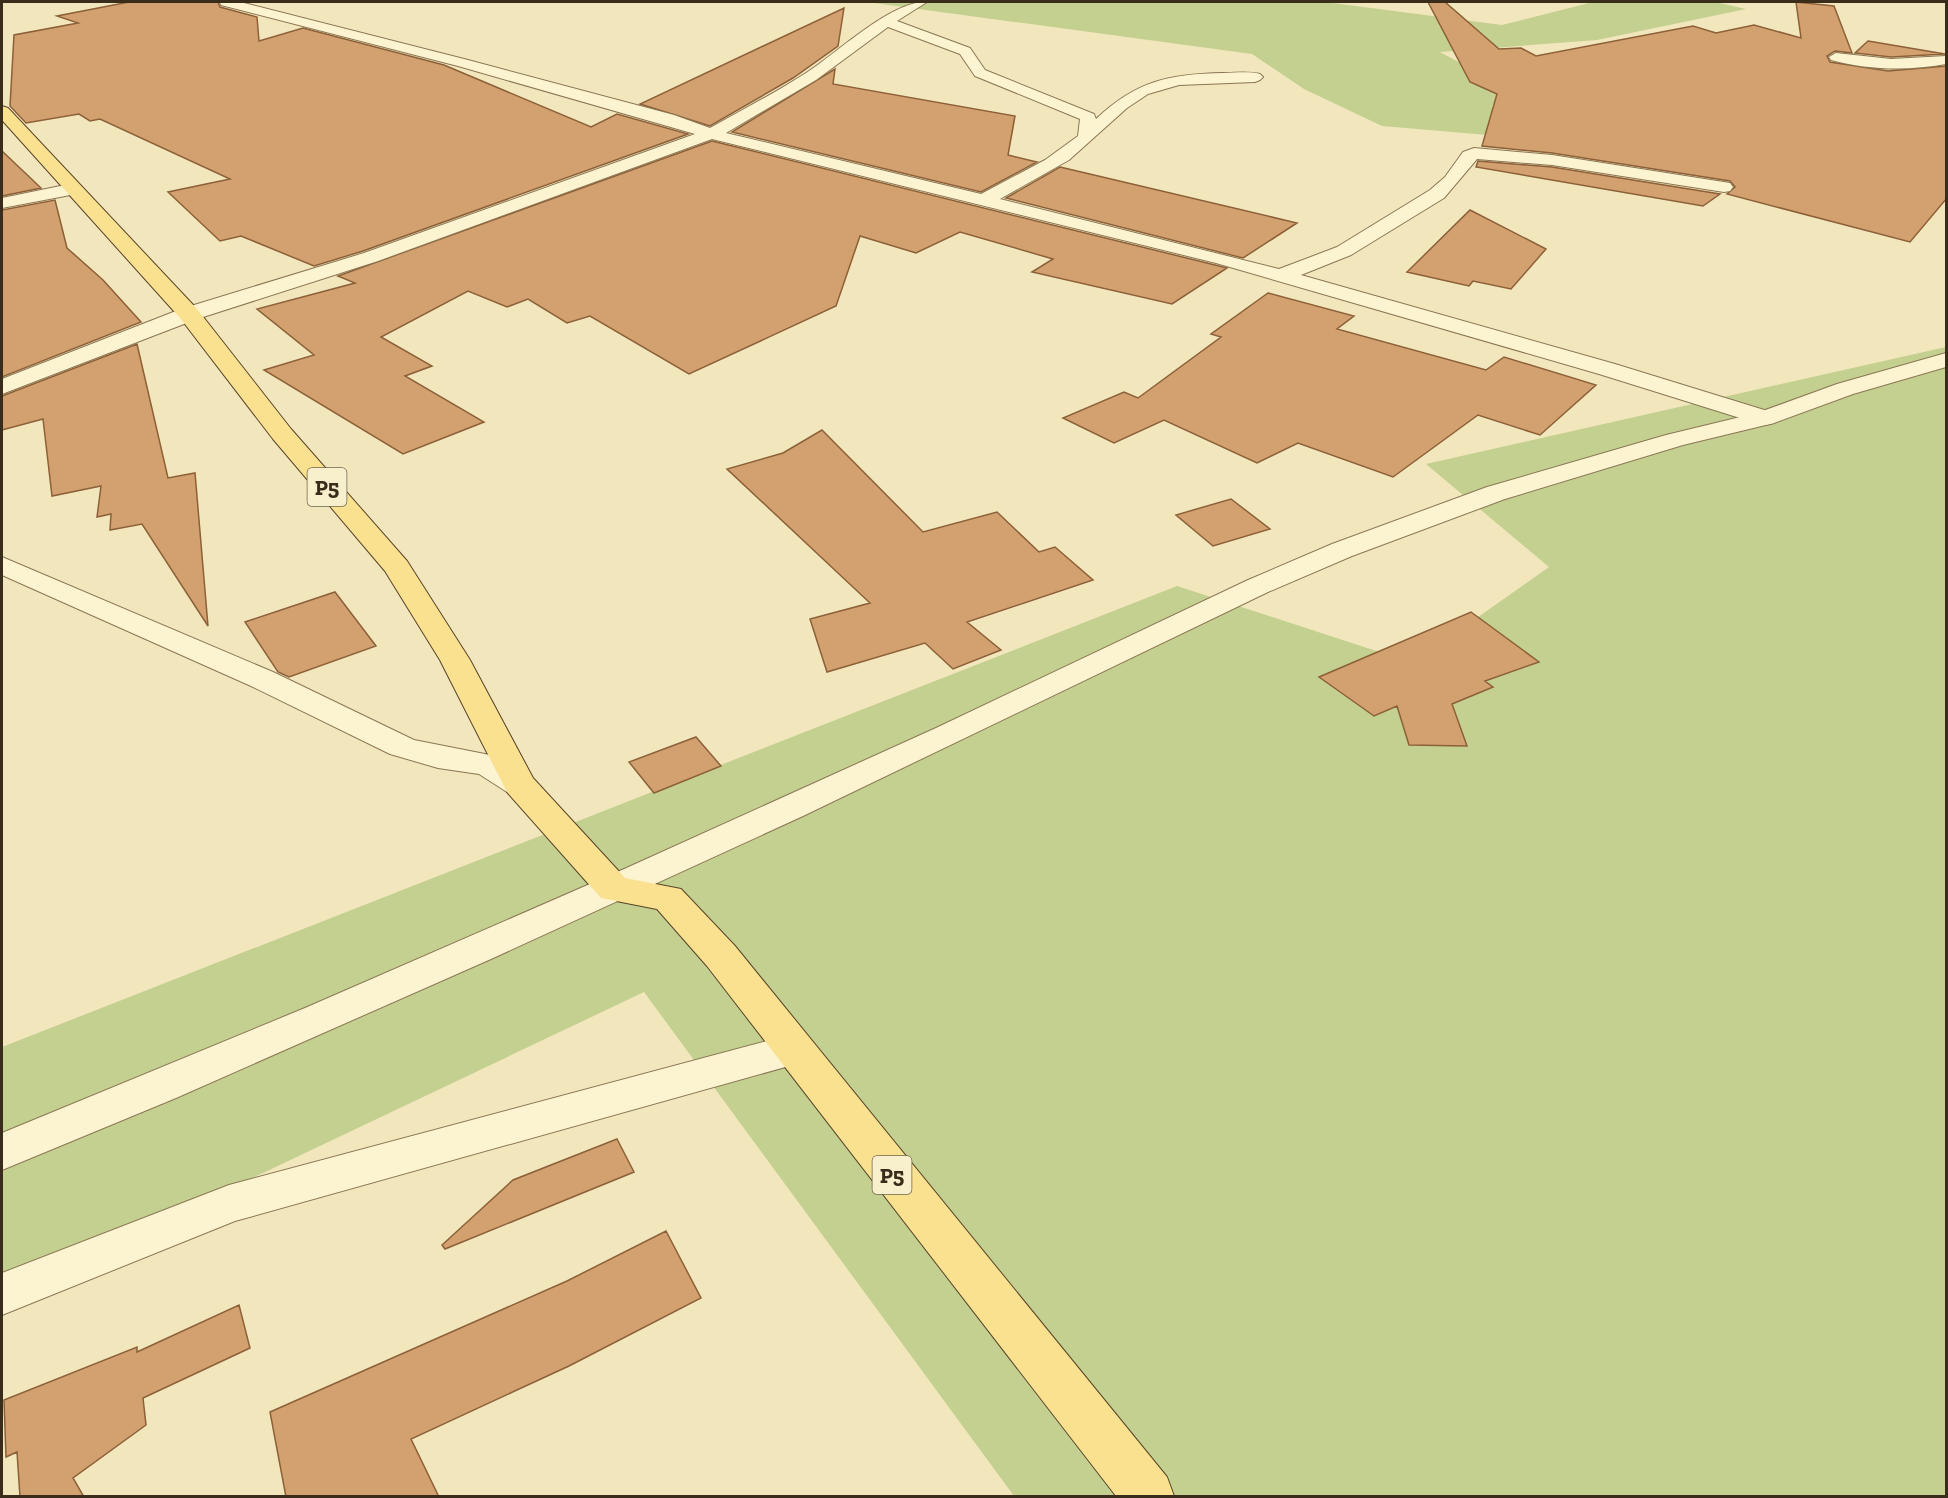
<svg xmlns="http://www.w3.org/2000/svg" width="1948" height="1498" font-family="'Zilla Slab',serif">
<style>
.green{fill:#c3d090}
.building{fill:#d3a16f;stroke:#8c6038;stroke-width:1.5}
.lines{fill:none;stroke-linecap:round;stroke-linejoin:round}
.minor-casing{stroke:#8b7654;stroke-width:2}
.tertiary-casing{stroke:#8b7654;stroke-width:2}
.primary-casing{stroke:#584329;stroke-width:2}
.minor{fill:#fcf3d0;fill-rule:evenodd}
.tertiary{fill:#fcf3d0;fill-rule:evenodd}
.primary{fill:#f9e190;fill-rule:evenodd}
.labels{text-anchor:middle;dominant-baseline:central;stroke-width:4.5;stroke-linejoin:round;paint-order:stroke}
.shield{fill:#f8efcd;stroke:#726650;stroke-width:1.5}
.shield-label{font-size:22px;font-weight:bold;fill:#392c1a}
</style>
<rect width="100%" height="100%" fill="#f2e6bc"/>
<path class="green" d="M 867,2 L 1325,2 L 1502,25 L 1593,2 L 1715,2 L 1746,9 L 1597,40 L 1440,52 L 1519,95 L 1491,106 L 1557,141 L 1382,126 L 1304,89 L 1252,54 Z
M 1946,347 L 1946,1496 L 1014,1496 L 644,992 L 2,1297 L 2,1047 L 1177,586 L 1413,663 L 1549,567 L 1426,464 Z"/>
<path class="building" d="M 129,2 L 218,2 L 220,7 L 257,17 L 259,41 L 303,28 L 444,65 L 591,127 L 617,114 L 688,134 L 363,251 L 314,266 L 241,236 L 220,241 L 168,192 L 230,179 L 100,119 L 90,121 L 79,114 L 26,123 L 10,106 L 14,35 L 78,23 L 57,16 Z
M 1428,2 L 1445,2 L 1499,49 L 1521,48 L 1536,56 L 1693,26 L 1716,33 L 1754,25 L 1801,38 L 1796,2 L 1834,6 L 1852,53 L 1835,51 L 1827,56 L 1830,62 L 1888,71 L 1947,66 L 1947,198 L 1910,242 L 1727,194 L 1735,187 L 1730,181 L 1552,153 L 1482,146 L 1497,94 L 1470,82 Z
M 844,8 L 838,46 L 793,78 L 710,126 L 640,104 Z
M 1868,41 L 1945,54 L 1891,57 L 1855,53 Z
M 835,69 L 833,84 L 1015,116 L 1008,155 L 1037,162 L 981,192 L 732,132 Z
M 712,141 L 1215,265 L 1227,268 L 1172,304 L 1032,272 L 1053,259 L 960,232 L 916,253 L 860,236 L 836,306 L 689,374 L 590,316 L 567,323 L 528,299 L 507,307 L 468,291 L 381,337 L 432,366 L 405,376 L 484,422 L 403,454 L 264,370 L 314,355 L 257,309 L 355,283 L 338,276 Z
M 2,151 L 41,188 L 2,196 Z
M 1478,161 L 1552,167 L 1720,194 L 1703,206 L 1476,167 Z
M 1060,167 L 1297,223 L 1243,258 L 1006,198 Z
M 55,200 L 67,248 L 103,280 L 141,322 L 2,377 L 2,210 Z
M 1470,210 L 1546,249 L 1511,289 L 1473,281 L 1469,286 L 1407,272 Z
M 1268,293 L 1354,316 L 1337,329 L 1486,370 L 1504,357 L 1596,385 L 1540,435 L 1478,415 L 1393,477 L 1298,443 L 1257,463 L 1164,420 L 1114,443 L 1063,418 L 1124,392 L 1138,398 L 1221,337 L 1211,334 Z
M 137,344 L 168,478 L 195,473 L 208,626 L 142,524 L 110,530 L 111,514 L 97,517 L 101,486 L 52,496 L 43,419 L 2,430 L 2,396 Z
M 822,430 L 923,532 L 997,512 L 1039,552 L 1055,547 L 1093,580 L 967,622 L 1001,650 L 953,669 L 925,643 L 827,672 L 810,619 L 870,603 L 727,469 L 783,453 Z
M 1231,499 L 1270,529 L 1213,546 L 1176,515 Z
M 335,592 L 376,646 L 289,677 L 278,672 L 245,622 Z
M 1471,612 L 1539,662 L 1485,681 L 1493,687 L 1452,704 L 1467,746 L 1409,745 L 1397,706 L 1374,716 L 1319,677 Z
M 696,737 L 721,766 L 654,793 L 629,762 Z
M 617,1139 L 634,1172 L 445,1249 L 442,1245 L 513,1180 Z
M 666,1231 L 701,1298 L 569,1366 L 411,1439 L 439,1497 L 286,1497 L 270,1412 L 567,1281 Z
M 239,1305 L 250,1348 L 143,1398 L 146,1425 L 73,1478 L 84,1497 L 20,1497 L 17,1452 L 6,1457 L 4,1400 L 137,1347 L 137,1352 Z"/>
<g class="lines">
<g class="minor-casing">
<path id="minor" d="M 220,2 L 240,2 L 468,60 L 674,115 L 710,128 C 742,110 775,93 806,73 C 836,54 892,0 927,2 L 897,21 L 970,48 L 985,70 L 1094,114 L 1096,119 C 1136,81 1169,74 1223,73 C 1235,73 1249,71 1260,74 L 1263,77 L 1260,80 L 1255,82 L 1179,85 L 1148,94 L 1127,108 L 1069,160 L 1000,199 L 1279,269 L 1337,247 L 1430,190 L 1445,177 L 1463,152 L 1474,148 L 1552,155 L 1730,183 L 1733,187 L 1730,191 L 1724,192 L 1552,165 L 1477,159 L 1444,198 L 1351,255 L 1301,275 L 1615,364 L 1774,413 L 1777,418 L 1774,423 L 1765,425 L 1756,423 L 1599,374 L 1216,263 L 712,139 L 378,261 L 197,319 L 2,394 L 2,379 L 181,309 L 364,253 L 695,134 L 458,66 L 221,5 ZM 888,27 L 960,54 L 975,76 L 1080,119 L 1078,136 L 1045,160 L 981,194 L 726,133 L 816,80 Z
M 1836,53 L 1891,59 L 1946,56 L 1946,64 C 1908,71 1868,70 1831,60 L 1829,57 Z
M 75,183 L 84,189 L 81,193 L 2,208 L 2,198 Z
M 2,557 L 273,672 L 414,740 L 500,757 L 531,776 L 536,784 L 531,792 L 519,795 L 507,792 L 479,774 L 438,768 L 390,754 L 251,686 L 2,575 Z
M 793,1034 L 807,1039 L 813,1050 L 807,1061 L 235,1221 L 2,1315 L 2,1273 L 229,1185 Z"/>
</g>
<g class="tertiary-casing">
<path id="tertiary" d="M 1946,353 L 1946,367 L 1853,394 L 1774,423 L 1683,445 L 1505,499 L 1352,556 L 1268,592 L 803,816 L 491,959 L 176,1098 L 2,1170 L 2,1133 L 305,1008 L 622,870 L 936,728 L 1248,580 L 1332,544 L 1487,487 L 1666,435 L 1757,413 L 1837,384 Z"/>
</g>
<g class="primary-casing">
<path id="primary" d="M 2,106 L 8,108 L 197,309 L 291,429 L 407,561 L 470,660 L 533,778 L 625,878 L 681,889 L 735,946 L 1167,1477 L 1174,1496 L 1116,1496 L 707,966 L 657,909 L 601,898 L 507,792 L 440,660 L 385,571 L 273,439 L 181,319 L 2,120 Z"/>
</g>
<use href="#minor" class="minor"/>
<use href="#tertiary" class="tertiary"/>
<use href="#primary" class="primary"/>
</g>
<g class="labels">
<g class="shield">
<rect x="307.5" y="468" width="39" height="38" rx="4.5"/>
<rect x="872.5" y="1156" width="39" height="38" rx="4.5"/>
</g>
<g class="shield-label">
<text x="327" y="487">P5</text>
<text x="892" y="1175">P5</text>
</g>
</g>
<rect width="1948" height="1498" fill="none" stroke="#392c1a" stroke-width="6"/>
</svg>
